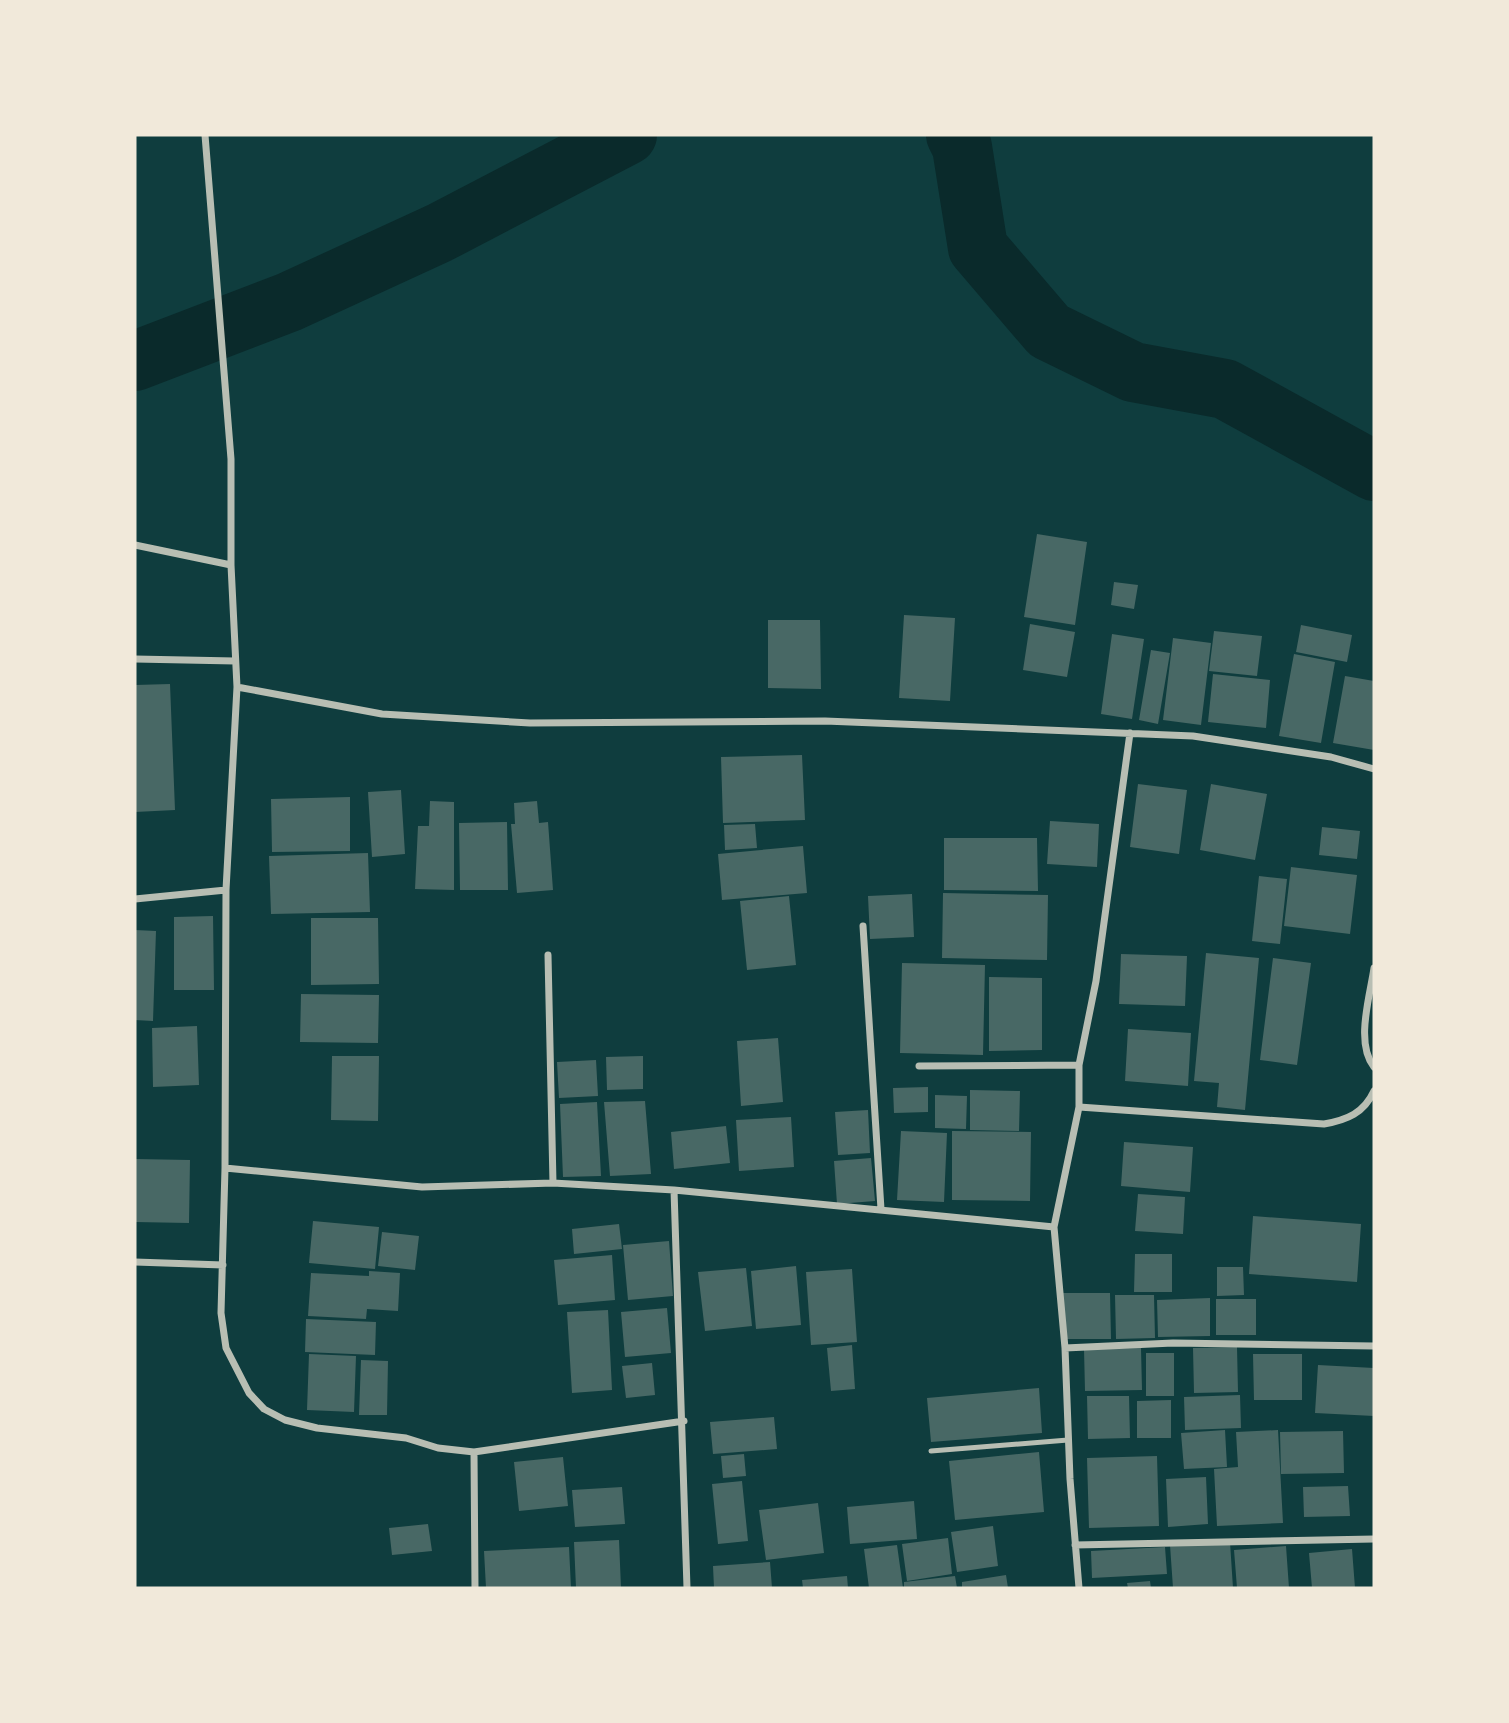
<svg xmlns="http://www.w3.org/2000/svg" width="1509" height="1723" font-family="'Archivo Narrow',sans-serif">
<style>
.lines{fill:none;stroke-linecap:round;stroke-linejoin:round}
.river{stroke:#0a2a2b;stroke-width:60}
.building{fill:#486865}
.service{stroke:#b8beb3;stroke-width:5}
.minor{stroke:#b8beb3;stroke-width:7}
</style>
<rect width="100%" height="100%" fill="#0f3d3e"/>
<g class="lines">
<path class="river" d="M 956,135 L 962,147 L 978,248 L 1049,331 L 1133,372 L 1225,389 L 1374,471
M 135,361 L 289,302 L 439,233 L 627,135"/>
</g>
<path class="building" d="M 1037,534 L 1087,542 L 1075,625 L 1024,617 Z
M 1114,582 L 1138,585 L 1134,609 L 1111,605 Z
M 904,615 L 955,618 L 950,701 L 899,698 Z
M 768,620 L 820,620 L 821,689 L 768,688 Z
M 1030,624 L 1075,632 L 1067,677 L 1023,670 Z
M 1301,625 L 1352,635 L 1347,662 L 1296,652 Z
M 1214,631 L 1262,636 L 1257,676 L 1209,671 Z
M 1112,634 L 1144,639 L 1132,719 L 1101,714 Z
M 1173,638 L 1211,643 L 1201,725 L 1163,720 Z
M 1151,650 L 1170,653 L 1158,724 L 1139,720 Z
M 1294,654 L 1335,662 L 1321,743 L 1279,736 Z
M 1213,674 L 1270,680 L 1266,728 L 1208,722 Z
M 1345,676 L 1374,681 L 1374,750 L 1333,743 Z
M 170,684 L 175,810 L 135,812 L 135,685 Z
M 802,755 L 805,820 L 723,823 L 721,757 Z
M 1138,784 L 1187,790 L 1179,854 L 1130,847 Z
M 1211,784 L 1267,794 L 1255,860 L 1200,850 Z
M 401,790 L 405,854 L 372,857 L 368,792 Z
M 350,797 L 350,851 L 272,852 L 271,799 Z
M 430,801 L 454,802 L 454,890 L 415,889 L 418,826 L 429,826 Z
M 537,801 L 539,823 L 548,822 L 553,890 L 517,893 L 511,824 L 515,824 L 514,803 Z
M 1050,821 L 1099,824 L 1097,867 L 1047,864 Z
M 507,822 L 508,890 L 460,890 L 459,823 Z
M 755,824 L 757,848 L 725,850 L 724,825 Z
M 1322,827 L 1360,831 L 1357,859 L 1319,855 Z
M 944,838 L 1037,838 L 1038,891 L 944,890 Z
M 803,846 L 807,893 L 722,900 L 718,854 Z
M 368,853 L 370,912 L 271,914 L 269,856 Z
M 1291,867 L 1357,875 L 1350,934 L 1284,926 Z
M 1259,876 L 1287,879 L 1280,944 L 1252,941 Z
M 943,893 L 1048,895 L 1047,960 L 942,958 Z
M 912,894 L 914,937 L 870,939 L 868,896 Z
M 789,896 L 796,965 L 747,970 L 740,901 Z
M 213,916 L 214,990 L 174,990 L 174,917 Z
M 311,918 L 378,918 L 379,984 L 311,985 Z
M 135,930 L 156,931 L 153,1021 L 135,1020 Z
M 1206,953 L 1259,958 L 1245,1110 L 1217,1107 L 1219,1083 L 1194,1081 Z
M 1121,954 L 1187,956 L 1185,1006 L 1119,1004 Z
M 1273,958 L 1311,963 L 1297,1065 L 1260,1060 Z
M 902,963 L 985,965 L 983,1055 L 900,1053 Z
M 989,977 L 1042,978 L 1042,1050 L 989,1051 Z
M 301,994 L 379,995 L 378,1043 L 300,1042 Z
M 197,1026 L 199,1085 L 153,1087 L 152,1028 Z
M 1128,1029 L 1191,1033 L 1188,1086 L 1125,1081 Z
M 778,1038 L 783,1102 L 741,1106 L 737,1041 Z
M 332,1056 L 379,1056 L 378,1121 L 331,1120 Z
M 643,1056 L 643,1089 L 607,1090 L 606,1057 Z
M 596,1060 L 598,1096 L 559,1098 L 557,1062 Z
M 928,1087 L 928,1112 L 894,1113 L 893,1088 Z
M 970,1090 L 1020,1091 L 1019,1131 L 970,1130 Z
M 935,1095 L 967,1096 L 966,1129 L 935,1128 Z
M 645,1101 L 651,1174 L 610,1176 L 604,1102 Z
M 597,1102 L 601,1176 L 563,1177 L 560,1104 Z
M 868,1110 L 870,1153 L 838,1155 L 835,1112 Z
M 791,1117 L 794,1167 L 739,1171 L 736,1120 Z
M 726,1126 L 730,1163 L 674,1169 L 671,1132 Z
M 901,1131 L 947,1133 L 944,1202 L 897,1200 Z
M 952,1131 L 1031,1132 L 1030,1201 L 952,1200 Z
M 1124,1142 L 1193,1147 L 1190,1192 L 1121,1186 Z
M 871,1158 L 875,1201 L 837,1204 L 834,1161 Z
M 135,1159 L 190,1160 L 189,1223 L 135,1222 Z
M 1138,1194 L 1185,1197 L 1183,1234 L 1135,1231 Z
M 1253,1216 L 1361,1224 L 1357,1282 L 1249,1274 Z
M 313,1221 L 379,1227 L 375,1269 L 309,1263 Z
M 619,1224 L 622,1249 L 574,1254 L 572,1229 Z
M 382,1232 L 419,1236 L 415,1270 L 378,1266 Z
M 669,1241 L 673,1296 L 628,1300 L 623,1245 Z
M 1135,1254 L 1172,1254 L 1172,1292 L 1134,1292 Z
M 612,1255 L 615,1300 L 558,1305 L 554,1260 Z
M 796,1266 L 801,1325 L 756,1329 L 751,1271 Z
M 1217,1267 L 1243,1267 L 1244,1295 L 1217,1296 Z
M 746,1268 L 752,1326 L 705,1331 L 698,1272 Z
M 852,1269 L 857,1342 L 811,1345 L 806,1272 Z
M 369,1271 L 400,1273 L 398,1311 L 367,1309 L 366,1319 L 308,1316 L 311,1273 L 369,1276 Z
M 1063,1293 L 1110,1293 L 1111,1339 L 1064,1339 Z
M 1115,1295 L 1154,1295 L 1155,1338 L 1116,1339 Z
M 1210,1298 L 1210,1336 L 1158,1337 L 1157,1300 Z
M 1216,1299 L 1256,1299 L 1256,1335 L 1216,1335 Z
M 667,1308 L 671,1353 L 625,1357 L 621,1312 Z
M 608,1310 L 612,1390 L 572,1393 L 567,1312 Z
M 306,1319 L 376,1322 L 375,1355 L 305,1352 Z
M 852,1345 L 855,1389 L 831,1391 L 827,1348 Z
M 1237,1347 L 1238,1392 L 1194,1393 L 1193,1348 Z
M 1141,1348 L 1142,1390 L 1085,1391 L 1084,1349 Z
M 1146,1353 L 1174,1353 L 1174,1396 L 1146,1396 Z
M 309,1354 L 356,1356 L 354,1412 L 307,1410 Z
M 1253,1354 L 1302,1354 L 1302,1400 L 1254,1400 Z
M 361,1360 L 388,1361 L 387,1415 L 359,1415 Z
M 652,1363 L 655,1395 L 626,1398 L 622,1366 Z
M 1318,1365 L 1374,1368 L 1374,1416 L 1315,1413 Z
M 1039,1388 L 1042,1433 L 931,1442 L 927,1398 Z
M 1240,1395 L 1241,1428 L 1185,1430 L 1184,1397 Z
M 1087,1396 L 1129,1396 L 1130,1438 L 1088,1439 Z
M 1171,1400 L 1171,1438 L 1137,1438 L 1137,1401 Z
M 774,1417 L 777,1449 L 713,1454 L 710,1422 Z
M 1225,1430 L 1227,1467 L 1184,1469 L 1181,1433 Z
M 1278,1430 L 1283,1523 L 1217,1526 L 1214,1469 L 1238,1467 L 1236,1432 Z
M 1343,1431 L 1344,1473 L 1281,1474 L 1280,1432 Z
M 1039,1452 L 1044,1512 L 955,1520 L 949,1461 Z
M 744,1454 L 746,1476 L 723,1478 L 721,1456 Z
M 1157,1456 L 1159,1526 L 1089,1528 L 1087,1458 Z
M 563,1457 L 568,1506 L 519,1511 L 514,1462 Z
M 1206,1477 L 1208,1524 L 1168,1527 L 1166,1479 Z
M 742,1481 L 748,1541 L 718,1544 L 712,1484 Z
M 1348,1486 L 1350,1516 L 1304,1517 L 1303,1487 Z
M 622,1487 L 625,1524 L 575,1527 L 572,1490 Z
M 914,1501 L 917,1539 L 850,1544 L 847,1507 Z
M 818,1503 L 824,1553 L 766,1560 L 759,1510 Z
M 428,1524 L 432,1551 L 392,1555 L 389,1528 Z
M 993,1526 L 998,1566 L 957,1572 L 951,1532 Z
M 948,1538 L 952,1574 L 907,1581 L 902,1544 Z
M 619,1540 L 621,1588 L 576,1588 L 574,1542 Z
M 1230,1542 L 1233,1588 L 1173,1588 L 1170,1545 Z
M 897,1545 L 903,1588 L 869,1588 L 864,1549 Z
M 1286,1546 L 1289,1588 L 1237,1588 L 1234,1550 Z
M 569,1547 L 571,1588 L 486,1588 L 484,1551 Z
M 1165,1547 L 1167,1574 L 1092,1578 L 1091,1551 Z
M 1352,1549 L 1355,1588 L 1312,1588 L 1309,1553 Z
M 770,1562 L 772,1588 L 714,1588 L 713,1566 Z
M 1006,1575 L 1008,1588 L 962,1588 L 962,1582 Z
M 847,1576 L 848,1588 L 803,1588 L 802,1580 Z
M 955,1576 L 957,1588 L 904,1588 L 904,1582 Z
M 1150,1581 L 1151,1588 L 1128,1588 L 1127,1583 Z"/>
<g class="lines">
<path class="service" d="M 931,1451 L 1068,1440"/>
<path class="minor" d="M 205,135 L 231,459 L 231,565 L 237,687 L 226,890 L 225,1168 L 221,1313 L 226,1348 L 249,1393 L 264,1409 L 285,1420 L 317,1428 L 406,1438 L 438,1448 L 474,1452 L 684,1421
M 135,545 L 231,565
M 135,659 L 235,661
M 237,687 L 382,714 L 530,723 L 825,721 L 1193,736 L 1331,757 L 1374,769
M 135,899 L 226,890
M 863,926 L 881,1209
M 548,955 L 553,1183
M 1374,968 C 1370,996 1355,1043 1374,1067
M 919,1066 L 1079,1065
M 1079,1107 L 1324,1124 C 1347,1120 1364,1113 1374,1091
M 225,1168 L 422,1187 L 553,1183 L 674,1190 L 1054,1227
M 674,1190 L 687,1588
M 135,1262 L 223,1265
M 1065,1348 L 1173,1343 L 1374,1346
M 474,1452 L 475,1588
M 1075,1545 L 1374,1539
M 1079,1588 L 1070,1479 L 1065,1348 L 1054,1227 L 1079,1107 L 1079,1065 L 1096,981 L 1130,733"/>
</g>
<rect width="1509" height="1723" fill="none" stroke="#f1e9da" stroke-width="273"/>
</svg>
